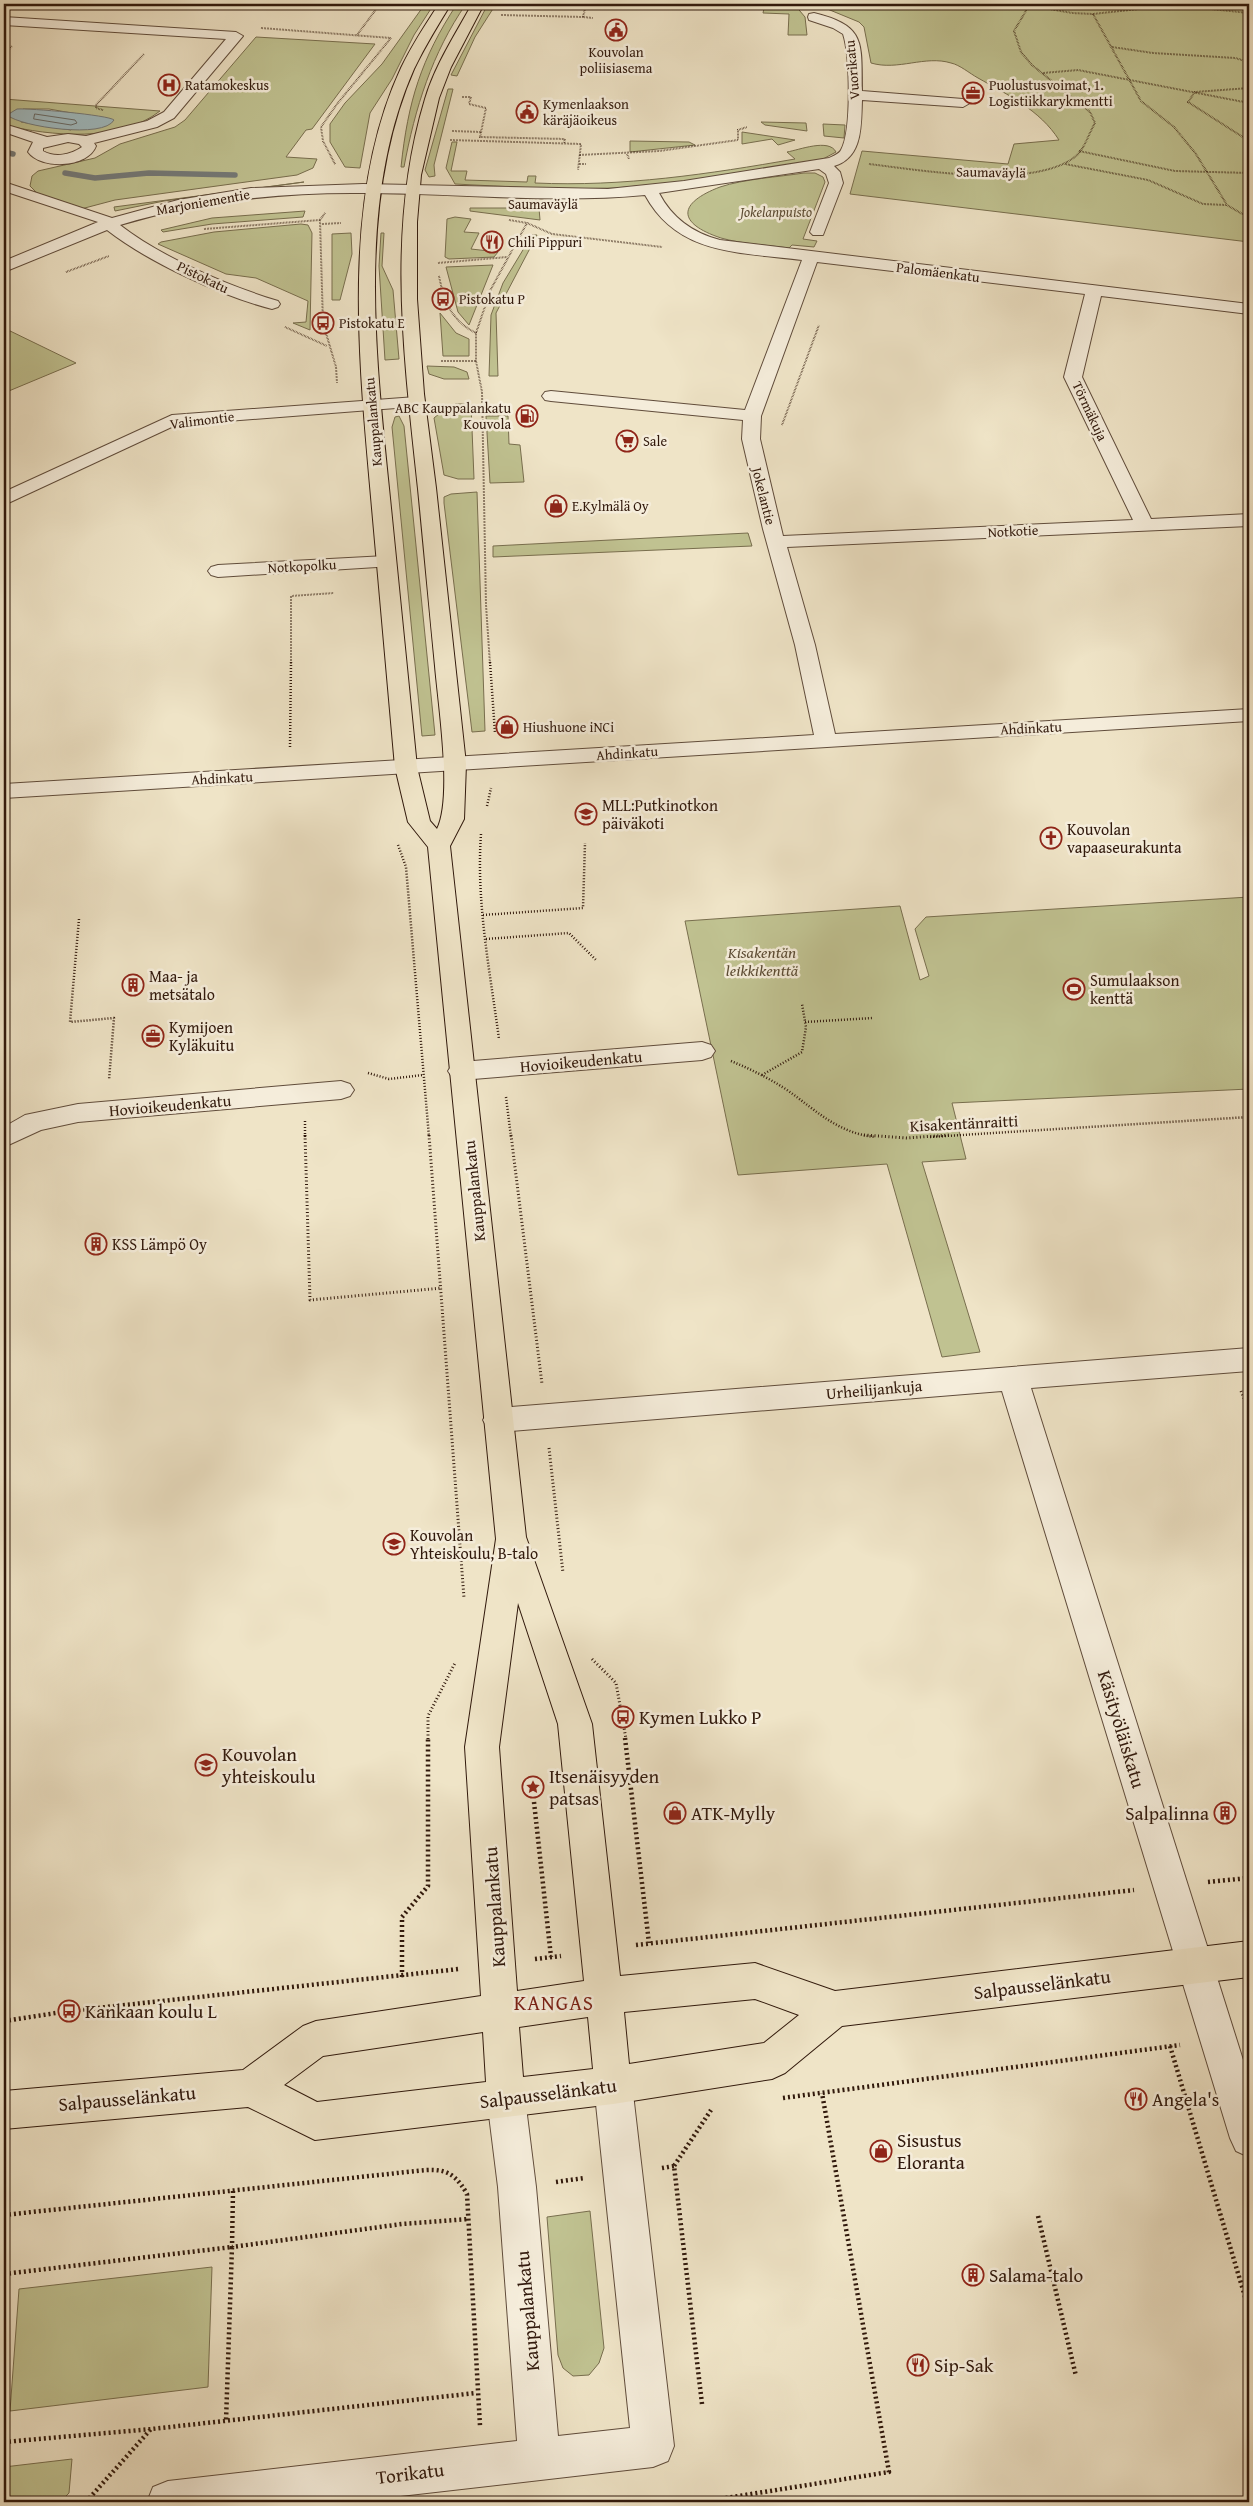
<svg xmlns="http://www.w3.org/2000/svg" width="1253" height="2506" font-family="'Gentium Book Plus',serif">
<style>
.green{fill:#c0c291;stroke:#786e4e;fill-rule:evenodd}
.water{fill:#a0bbc1;stroke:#747a79}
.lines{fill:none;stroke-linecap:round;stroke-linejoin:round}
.shore{stroke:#686a66;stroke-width:1}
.stream{stroke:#747a79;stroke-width:5.5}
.minor-casing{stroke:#604c3b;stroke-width:2}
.major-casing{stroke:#31190c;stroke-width:2}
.path-far3{stroke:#31190c;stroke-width:2;stroke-dasharray:0.5 1;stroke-linecap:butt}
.path-far2{stroke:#31190c;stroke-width:2.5;stroke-dasharray:1 2;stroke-linecap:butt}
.path-far1{stroke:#31190c;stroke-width:3;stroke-dasharray:1 2.5;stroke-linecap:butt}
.path{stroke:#31190c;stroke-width:4.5;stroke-dasharray:2 3;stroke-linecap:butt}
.minor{fill:#f5eddb;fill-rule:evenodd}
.major{fill:#efe4c7;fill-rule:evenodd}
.labels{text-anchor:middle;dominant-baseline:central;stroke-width:5;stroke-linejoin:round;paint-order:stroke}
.far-poi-label{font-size:14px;fill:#31190c;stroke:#f5eddb;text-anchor:start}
.far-street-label{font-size:14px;fill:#31190c;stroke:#f5eddb}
.far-park-label{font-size:14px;font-style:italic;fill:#5c4c34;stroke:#f5eddb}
.poi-label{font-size:16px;fill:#31190c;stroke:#f5eddb;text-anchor:start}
.park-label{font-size:16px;font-style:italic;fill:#5c4c34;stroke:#f5eddb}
.street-label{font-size:16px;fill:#31190c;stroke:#f5eddb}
.near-poi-label{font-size:19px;fill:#31190c;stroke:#f5eddb;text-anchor:start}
.near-street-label{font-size:19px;fill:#31190c;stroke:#f5eddb}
.near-neighbourhood-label{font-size:21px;letter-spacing:1px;fill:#7a1f14;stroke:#f5eddb}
</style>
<rect width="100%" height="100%" fill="#efe4c7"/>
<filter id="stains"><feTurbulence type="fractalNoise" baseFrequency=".004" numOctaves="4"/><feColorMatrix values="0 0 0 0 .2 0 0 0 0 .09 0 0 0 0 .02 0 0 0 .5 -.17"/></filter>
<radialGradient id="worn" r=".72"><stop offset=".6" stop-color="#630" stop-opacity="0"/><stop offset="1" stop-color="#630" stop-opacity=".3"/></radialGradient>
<path class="green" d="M 425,4 L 434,4 L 414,35 L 392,79 L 370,113 L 360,168 L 345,167 L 330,142 L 330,124 L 345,103 L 382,64 Z
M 457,4 L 466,4 C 432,53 415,108 404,167 L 401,167 C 408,101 421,59 457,4 Z
M 488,4 L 496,4 L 475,37 L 457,76 L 451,75 Z
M 765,4 L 794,4 L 805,17 L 807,35 L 788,35 L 789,14 L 763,13 Z
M 823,4 L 1249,4 L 1249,242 L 850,194 L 862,151 L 1008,164 L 1014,144 L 1059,140 C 1040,110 1008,95 978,78 C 969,73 960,65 951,63 C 925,55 898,71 871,63 L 864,27 L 859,22 L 825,8 Z
M 256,37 L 375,44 L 312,129 L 306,130 L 286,157 L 317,159 L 313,168 L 297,175 L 115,200 L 81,209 L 37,193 L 30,186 L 32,176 L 38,171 L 95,158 L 120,144 L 175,127 L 185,120 Z
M 448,89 L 453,89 L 434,165 L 435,176 L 429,177 L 425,170 Z
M 4,99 L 160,111 C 119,143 51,136 4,125 ZM 23,109 L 49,109 L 83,115 L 71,130 L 21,122 Z
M 761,122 L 806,123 L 807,131 L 765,125 Z
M 823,124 L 845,125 L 844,138 L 824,136 Z
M 742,132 L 795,140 L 778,145 L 772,139 L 742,144 Z
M 630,141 L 689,142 L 695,145 L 630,152 Z
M 452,142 L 457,142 L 451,171 L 467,171 L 465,180 L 527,182 L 528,176 L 536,176 L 535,183 C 623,187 709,174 795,159 L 787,152 C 799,150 829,138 836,152 L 823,159 L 689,181 L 616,188 L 555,189 L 455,184 L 446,168 Z
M 804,173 L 815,173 L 823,177 L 825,182 L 803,239 L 817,241 L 814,247 L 792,245 L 789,248 C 767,245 742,244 721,238 C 676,223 678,203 720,187 C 744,179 778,177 804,173 Z
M 304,182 L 164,201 L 115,211 L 114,207 Z
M 470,208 L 539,208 L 540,220 L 470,211 Z
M 305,211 L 303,217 L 212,224 L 163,232 L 161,230 L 212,218 Z
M 455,217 L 471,219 L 464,232 L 479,233 L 471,249 L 498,252 L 494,257 L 449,259 L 445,257 L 447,219 Z
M 301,224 L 308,225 L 312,233 L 310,330 L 293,323 L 306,322 L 308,301 L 256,278 L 226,274 L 158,244 L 161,242 L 214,232 Z
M 351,233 L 352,254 L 340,300 L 332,300 L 332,234 Z
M 381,233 L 384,233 L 382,266 L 393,290 L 399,359 L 385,360 L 379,266 Z
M 532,235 L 537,235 L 496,313 L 498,376 L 489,376 L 491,315 L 503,283 Z
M 493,265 L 469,325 L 458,312 L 446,267 Z
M 440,313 L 456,333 L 469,339 L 469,356 L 443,356 Z
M 4,328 L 76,363 L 4,393 Z
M 427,366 L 454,367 L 467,372 L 469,379 L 444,379 L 429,374 Z
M 456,404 L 471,404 L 474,479 L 458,479 L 444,475 L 434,418 L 446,408 Z
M 399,416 L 404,426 L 435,735 L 422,736 L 392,427 L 395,417 Z
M 486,416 L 508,416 L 509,444 L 520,445 L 524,482 L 490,483 Z
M 477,492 L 485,731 L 472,732 L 444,503 L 444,497 L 451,494 Z
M 748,533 L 752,546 L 493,557 L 493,546 Z
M 1249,897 L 1249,1089 L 952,1103 L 966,1159 L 922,1162 L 980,1352 L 942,1357 L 887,1164 L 738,1175 L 685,921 L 900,906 L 920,980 L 929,976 L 915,929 L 926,917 Z
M 590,2211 L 604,2348 L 599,2363 L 589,2375 L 573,2376 L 563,2368 L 558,2355 L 547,2217 Z
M 212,2267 L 208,2387 L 10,2411 L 19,2289 Z
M 72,2459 L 69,2493 L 60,2502 L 4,2502 L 4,2467 Z"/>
<path class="water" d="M 17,109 C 29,108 109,115 114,120 C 104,139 21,127 7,115 Z"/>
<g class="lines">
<path class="shore" d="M 35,114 L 75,120 L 77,123 L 71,125 L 34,119 Z"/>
<path class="stream" d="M 4,152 L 13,154
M 65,173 L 95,178 L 149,173 L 235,175"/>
<g class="minor-casing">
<path id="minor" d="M 814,13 C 867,26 861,43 862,91 L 963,99 L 970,103 L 963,107 L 862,100 C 861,125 863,158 834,166 L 840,172 L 843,183 L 823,235 L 813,235 L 810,232 L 829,183 L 826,174 L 819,169 L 659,193 C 672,218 693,233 720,240 L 1249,304 L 1249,314 L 1101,296 L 1082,377 L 1151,519 L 1249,514 L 1249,526 L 787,547 L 815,645 L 835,734 L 1249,709 L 1249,721 L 4,798 L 4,784 L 814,735 L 795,645 L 763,529 L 742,439 L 743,420 L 551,401 L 545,400 L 542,396 L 545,392 L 551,391 L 745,410 L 802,260 C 741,252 678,256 645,195 C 551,204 457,193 364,193 C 281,192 200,201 120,225 C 161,257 228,286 278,301 L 280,304 L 278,307 L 272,309 C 221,296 148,262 107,230 L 4,272 L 4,261 L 98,222 L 4,191 L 4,182 L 112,218 L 178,200 L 251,188 L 363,184 L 608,189 L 684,181 L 829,158 C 833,156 839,154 841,150 C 852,131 850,55 843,34 L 833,28 L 809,20 L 808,17 L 809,14 ZM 817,262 L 1085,294 L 1064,377 L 1133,520 L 783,536 L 760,439 L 761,416 Z
M 4,17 L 236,32 L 243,36 L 174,118 L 157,127 L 94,143 L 96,146 C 88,168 41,170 28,152 L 33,142 L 4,132 L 4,124 L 47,137 L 68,134 L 86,136 L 147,121 L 164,112 L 226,39 L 4,25 ZM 68,142 L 79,144 L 82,147 C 70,155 55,158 43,151 L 43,148 Z
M 416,397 L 422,398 L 425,402 L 422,406 L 176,425 L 4,505 L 4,492 L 172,415 Z
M 386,556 L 393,558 L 396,562 L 393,566 L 218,577 L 211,575 L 208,571 L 211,567 L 218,565 Z
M 702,1042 L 711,1045 L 715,1051 L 711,1057 L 702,1060 L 461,1080 L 452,1077 L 448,1071 L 452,1065 L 461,1062 Z
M 341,1081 L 350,1084 L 354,1090 L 350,1096 L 341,1099 L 78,1122 L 41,1130 L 4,1147 L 4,1127 L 25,1115 L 78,1104 Z
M 1249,1348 L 1249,1371 L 1031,1388 L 1249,2079 L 1249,2157 L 1236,2151 L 1230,2138 L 1002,1391 L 498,1432 L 488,1429 L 483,1420 L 488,1411 L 498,1408 Z
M 613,2066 L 626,2072 L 632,2085 L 674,2446 L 668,2461 L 653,2467 L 348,2502 L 147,2502 L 153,2487 L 168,2481 L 517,2441 L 498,2187 L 487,2099 L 493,2086 L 506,2080 L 519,2086 L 525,2099 L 536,2187 L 558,2436 L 630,2428 L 594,2085 L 600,2072 Z"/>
</g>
<g class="major-casing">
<path id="major" d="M 439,4 L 451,4 C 438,25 425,46 414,69 C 356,200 376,359 390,498 C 399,588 408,677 417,767 L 430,821 L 437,829 C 453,797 438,703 435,666 C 429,607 424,548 418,489 C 404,358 386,227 425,99 C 435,65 455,35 472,4 L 484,4 L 451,67 L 439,98 L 421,175 L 417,222 L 417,299 L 424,394 L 436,488 L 466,764 L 464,819 L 450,846 L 526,1537 L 592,1724 L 620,1976 L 755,1963 L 835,1991 L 1249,1941 L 1249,1977 L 842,2026 L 785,2073 L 772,2079 L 613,2104 L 315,2140 L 248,2107 L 4,2129 L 4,2091 L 243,2070 L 303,2026 L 316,2021 L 481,1996 L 465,1747 L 496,1539 L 428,847 L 408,822 L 395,767 C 387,677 379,587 371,497 C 359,360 341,197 401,68 C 412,45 425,25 439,4 ZM 518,1603 L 558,1724 L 584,1981 L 517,1991 L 499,1747 ZM 755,1999 L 799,2015 L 764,2043 L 629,2064 L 624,2012 ZM 588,2017 L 593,2069 L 523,2077 L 519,2027 ZM 483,2032 L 486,2082 L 317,2102 L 284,2085 L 323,2056 Z"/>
</g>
<path class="path-far3" d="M 1022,4 L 1072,13 L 1093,14 L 1148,8 L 1211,9 L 1249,13
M 1093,14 L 1141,101 L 1174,127 L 1196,154 L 1227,205 L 1249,218
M 501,15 L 583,17 L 585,9 L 751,9
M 583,17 L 593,18
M 261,28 L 391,38
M 357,35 L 380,4
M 1112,47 L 1153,53 L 1235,58 L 1249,62
M 4,54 L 12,46
M 1043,73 L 1078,70 L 1249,103
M 1249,88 L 1195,92 L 1188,102 L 1249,141
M 462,97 L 471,97 L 469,104 L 486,108 L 480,137 L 565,139 L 564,143
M 103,110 L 96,108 L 96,105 L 144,54
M 452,131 L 481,132
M 450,140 L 581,144 L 578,170
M 1079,151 L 1175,171 L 1249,173
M 627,154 L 629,159
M 579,155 L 659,151 L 738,140 L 738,130 L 747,127
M 335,164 L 323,141 L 321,127 L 337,104 L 391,38
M 579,164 L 586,164
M 869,164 C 920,170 1035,190 1076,156 C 1085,148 1089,133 1095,123 L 1090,112 L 1032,65 L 1021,52 L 1014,31 L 1030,4
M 1065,164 L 1148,180 L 1203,204 L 1226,205
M 325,213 L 320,220 L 323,323 L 336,367 L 337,383
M 509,220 L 527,223 L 552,234 L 662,247
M 322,224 L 341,223
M 204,229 L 320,220
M 438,263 L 507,257
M 66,272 L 109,256
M 439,276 C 444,302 452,321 476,333 L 476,361 L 482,392 L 486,605 L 490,664
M 285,327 L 327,346
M 476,333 L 491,289 L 527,223
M 441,361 L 476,361
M 782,425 L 819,325
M 291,664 L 291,596 L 334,593"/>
<path class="path-far2" d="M 490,662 L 495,733
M 290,747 L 291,662
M 487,806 L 491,788
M 481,834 C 476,903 490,971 499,1039
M 398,845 L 406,867 L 429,1137
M 483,915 L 583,908 L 585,843
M 79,919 L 70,1022 L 114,1018 L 109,1080
M 486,939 L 569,933 L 596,960
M 805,1022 L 873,1018
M 731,1061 C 750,1069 769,1078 787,1090 C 816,1110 837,1133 875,1137
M 368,1073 L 389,1079 L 423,1075
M 762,1075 L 802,1052 L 806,1027 L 802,1004
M 506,1097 L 511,1137
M 305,1121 L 305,1137
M 930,1137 L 1249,1117"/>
<path class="path-far1" d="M 305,1135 L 310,1300 L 442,1288
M 429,1135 L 464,1598
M 511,1135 L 542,1384
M 864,1135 L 907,1138 L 950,1135
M 1241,1391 L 1249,1410
M 549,1448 L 563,1573
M 592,1659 L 616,1683 L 626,1739
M 428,1739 L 428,1716 L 455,1663"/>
<path class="path" d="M 625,1738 L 649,1943
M 534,1802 L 551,1957
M 1208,1882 L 1249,1878
M 636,1945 L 1134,1890
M 535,1959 L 561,1956
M 402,1977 L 402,1917 L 428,1886 L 428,1738
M 4,2021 L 69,2011 L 459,1969
M 1170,2046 L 1249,2310
M 783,2098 L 1180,2045
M 662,2168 L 674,2166
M 556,2182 L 584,2178
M 233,2191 L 232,2247 L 402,2224 L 468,2219
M 4,2215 L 407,2172 C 436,2169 451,2165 467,2194 L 480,2426
M 1038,2216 L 1076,2376
M 4,2274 L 232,2247 L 226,2421
M 4,2310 L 7,2274
M 702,2404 L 674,2166 L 711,2110
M 4,2442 L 152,2429 L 476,2393
M 86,2502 L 151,2429
M 701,2502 L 889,2472 L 822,2093"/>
<use href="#minor" class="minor"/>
<use href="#major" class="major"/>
</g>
<defs>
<g id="civic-ring" transform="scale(1.125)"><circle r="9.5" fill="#f5eddb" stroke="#8f2418" stroke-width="1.5"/><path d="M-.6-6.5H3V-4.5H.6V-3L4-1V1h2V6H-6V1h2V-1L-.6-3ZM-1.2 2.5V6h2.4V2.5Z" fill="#8f2418"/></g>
<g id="hospital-ring" transform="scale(1.125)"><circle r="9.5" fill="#f5eddb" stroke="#8f2418" stroke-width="1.5"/><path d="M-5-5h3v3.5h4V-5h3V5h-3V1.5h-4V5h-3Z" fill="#8f2418"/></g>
<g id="office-ring" transform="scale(1.125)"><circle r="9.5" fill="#f5eddb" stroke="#8f2418" stroke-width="1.5"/><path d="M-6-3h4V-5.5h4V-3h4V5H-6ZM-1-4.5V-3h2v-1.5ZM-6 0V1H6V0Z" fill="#8f2418"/></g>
<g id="restaurant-ring" transform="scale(1.125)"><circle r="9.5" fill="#f5eddb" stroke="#8f2418" stroke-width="1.5"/><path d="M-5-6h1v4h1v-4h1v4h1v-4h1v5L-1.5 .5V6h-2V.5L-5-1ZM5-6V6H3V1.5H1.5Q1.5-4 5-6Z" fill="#8f2418"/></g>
<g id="bus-ring" transform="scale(1.125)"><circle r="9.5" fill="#f5eddb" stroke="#8f2418" stroke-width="1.5"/><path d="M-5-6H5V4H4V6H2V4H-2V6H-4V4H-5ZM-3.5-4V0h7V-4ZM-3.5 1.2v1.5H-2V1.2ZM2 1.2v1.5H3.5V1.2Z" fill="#8f2418"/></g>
<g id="fuel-ring" transform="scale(1.125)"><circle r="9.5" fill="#f5eddb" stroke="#8f2418" stroke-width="1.5"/><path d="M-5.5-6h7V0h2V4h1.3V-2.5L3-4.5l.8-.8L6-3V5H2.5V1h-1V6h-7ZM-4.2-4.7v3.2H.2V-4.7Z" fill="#8f2418"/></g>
<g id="supermarket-ring" transform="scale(1.125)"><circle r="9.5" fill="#f5eddb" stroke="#8f2418" stroke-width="1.5"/><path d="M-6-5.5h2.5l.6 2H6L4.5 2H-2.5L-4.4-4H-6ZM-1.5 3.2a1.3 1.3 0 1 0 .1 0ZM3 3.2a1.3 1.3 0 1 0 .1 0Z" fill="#8f2418"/></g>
<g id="shop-ring" transform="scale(1.125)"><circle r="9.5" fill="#f5eddb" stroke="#8f2418" stroke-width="1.5"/><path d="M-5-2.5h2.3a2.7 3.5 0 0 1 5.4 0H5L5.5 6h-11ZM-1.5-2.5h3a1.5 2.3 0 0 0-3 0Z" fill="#8f2418"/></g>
<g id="school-ring" transform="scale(1.125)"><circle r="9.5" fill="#f5eddb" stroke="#8f2418" stroke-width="1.5"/><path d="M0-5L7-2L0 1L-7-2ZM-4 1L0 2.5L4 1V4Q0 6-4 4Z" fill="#8f2418"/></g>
<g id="church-ring" transform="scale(1.125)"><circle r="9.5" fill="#f5eddb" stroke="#8f2418" stroke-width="1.5"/><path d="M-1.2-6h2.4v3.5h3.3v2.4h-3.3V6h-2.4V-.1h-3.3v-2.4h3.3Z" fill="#8f2418"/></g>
<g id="building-ring" transform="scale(1.125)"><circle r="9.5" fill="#f5eddb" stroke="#8f2418" stroke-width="1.5"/><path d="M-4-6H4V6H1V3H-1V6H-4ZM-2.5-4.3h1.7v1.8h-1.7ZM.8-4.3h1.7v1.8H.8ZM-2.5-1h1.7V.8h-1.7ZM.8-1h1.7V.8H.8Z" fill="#8f2418"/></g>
<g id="stadium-ring" transform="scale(1.125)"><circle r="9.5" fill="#f5eddb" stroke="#8f2418" stroke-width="1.5"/><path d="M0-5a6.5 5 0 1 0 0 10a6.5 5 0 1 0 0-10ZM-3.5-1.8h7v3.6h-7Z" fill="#8f2418"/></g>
<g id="sight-ring" transform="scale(1.125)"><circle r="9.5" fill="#f5eddb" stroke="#8f2418" stroke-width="1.5"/><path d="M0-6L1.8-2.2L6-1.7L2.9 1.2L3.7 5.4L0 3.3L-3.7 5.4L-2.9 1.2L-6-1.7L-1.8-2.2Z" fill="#8f2418"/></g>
</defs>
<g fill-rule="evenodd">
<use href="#civic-ring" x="616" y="30"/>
<use href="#hospital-ring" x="169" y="85"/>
<use href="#office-ring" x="973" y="93"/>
<use href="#civic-ring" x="527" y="112"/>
<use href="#restaurant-ring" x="492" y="242"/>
<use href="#bus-ring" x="443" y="299"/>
<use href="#bus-ring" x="323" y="323"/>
<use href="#fuel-ring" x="527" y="416"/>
<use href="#supermarket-ring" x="627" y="441"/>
<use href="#shop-ring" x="556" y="506"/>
<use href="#shop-ring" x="507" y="727"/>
<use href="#school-ring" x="586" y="814"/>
<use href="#church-ring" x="1051" y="838"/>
<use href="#building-ring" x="133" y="985"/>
<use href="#stadium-ring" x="1074" y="989"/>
<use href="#office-ring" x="153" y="1036"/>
<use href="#building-ring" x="96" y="1244"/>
<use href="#school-ring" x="394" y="1544"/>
<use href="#bus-ring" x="623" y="1717"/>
<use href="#school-ring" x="206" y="1765"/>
<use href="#sight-ring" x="533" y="1787"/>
<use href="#shop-ring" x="675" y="1813"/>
<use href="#building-ring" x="1225" y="1813"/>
<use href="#bus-ring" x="69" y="2011"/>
<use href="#restaurant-ring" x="1136" y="2099"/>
<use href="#shop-ring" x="881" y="2151"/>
<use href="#building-ring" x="973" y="2275"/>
<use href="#restaurant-ring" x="918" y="2365"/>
</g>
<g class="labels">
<g class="far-poi-label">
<text x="616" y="52" text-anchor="middle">Kouvolan<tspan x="616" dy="16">poliisiasema</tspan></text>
<text x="185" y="85">Ratamokeskus</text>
<text x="989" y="85">Puolustusvoimat, 1.<tspan x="989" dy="16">Logistiikkarykmentti</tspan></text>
<text x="543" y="104">Kymenlaakson<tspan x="543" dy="16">käräjäoikeus</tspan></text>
<text x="508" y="242">Chili Pippuri</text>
<text x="459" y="299">Pistokatu P</text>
<text x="339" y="323">Pistokatu E</text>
<text x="511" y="408" text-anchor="end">ABC Kauppalankatu<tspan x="511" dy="16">Kouvola</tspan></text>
<text x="643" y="441">Sale</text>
<text x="572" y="506">E.Kylmälä Oy</text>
<text x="523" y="727">Hiushuone iNCi</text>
</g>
<g class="far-street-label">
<text transform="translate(852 70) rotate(-95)">Vuorikatu</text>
<text transform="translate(991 172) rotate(1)">Saumaväylä</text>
<text transform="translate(203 202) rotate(-10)">Marjoniementie</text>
<text x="543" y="204">Saumaväylä</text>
<text transform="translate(938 272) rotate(7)">Palomäenkatu</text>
<text transform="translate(203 277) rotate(26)">Pistokatu</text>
<text transform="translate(1090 411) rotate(65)">Törmäkuja</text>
<text transform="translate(202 420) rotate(-7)">Valimontie</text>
<text transform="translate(373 422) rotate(-95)">Kauppalankatu</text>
<text transform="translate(764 496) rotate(76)">Jokelantie</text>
<text transform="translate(1013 531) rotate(-3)">Notkotie</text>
<text transform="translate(302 566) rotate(-3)">Notkopolku</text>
<text transform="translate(1031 728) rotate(-3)">Ahdinkatu</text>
<text transform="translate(627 753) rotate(-4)">Ahdinkatu</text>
<text transform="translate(222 778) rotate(-3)">Ahdinkatu</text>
</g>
<g class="far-park-label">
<text x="776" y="212">Jokelanpuisto</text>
</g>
<g class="poi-label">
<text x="602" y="805">MLL:Putkinotkon<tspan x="602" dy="18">päiväkoti</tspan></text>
<text x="1067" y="829">Kouvolan<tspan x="1067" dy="18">vapaaseurakunta</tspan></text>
<text x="149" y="976">Maa- ja<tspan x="149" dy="18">metsätalo</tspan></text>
<text x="1090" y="980">Sumulaakson<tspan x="1090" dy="18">kenttä</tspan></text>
<text x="169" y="1027">Kymijoen<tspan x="169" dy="18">Kyläkuitu</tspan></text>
<text x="112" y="1244">KSS Lämpö Oy</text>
<text x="410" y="1535">Kouvolan<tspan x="410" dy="18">Yhteiskoulu, B-talo</tspan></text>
</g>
<g class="park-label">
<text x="762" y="952">Kisakentän<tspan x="762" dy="18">leikkikenttä</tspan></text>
</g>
<g class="street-label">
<text transform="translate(581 1061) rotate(-5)">Hovioikeudenkatu</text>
<text transform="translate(170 1105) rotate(-5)">Hovioikeudenkatu</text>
<text transform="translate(964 1123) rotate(-3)">Kisakentänraitti</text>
<text transform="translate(474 1191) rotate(-96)">Kauppalankatu</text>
<text transform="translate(874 1389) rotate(-5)">Urheilijankuja</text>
</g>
<g class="near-poi-label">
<text x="639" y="1717">Kymen Lukko P</text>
<text x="222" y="1754">Kouvolan<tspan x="222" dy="22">yhteiskoulu</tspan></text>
<text x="549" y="1776">Itsenäisyyden<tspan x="549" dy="22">patsas</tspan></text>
<text x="691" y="1813">ATK-Mylly</text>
<text x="1209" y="1813" text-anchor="end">Salpalinna</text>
<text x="85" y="2011">Kankaan koulu L</text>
<text x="1152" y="2099">Angela's</text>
<text x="897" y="2140">Sisustus<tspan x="897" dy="22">Eloranta</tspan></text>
<text x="989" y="2275">Salama-talo</text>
<text x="934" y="2365">Sip-Sak</text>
</g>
<g class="near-street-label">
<text transform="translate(1122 1729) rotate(73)">Käsityöläiskatu</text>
<text transform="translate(494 1907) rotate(-94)">Kauppalankatu</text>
<text transform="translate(1042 1984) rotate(-7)">Salpausselänkatu</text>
<text transform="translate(548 2093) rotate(-7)">Salpausselänkatu</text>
<text transform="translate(127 2098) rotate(-5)">Salpausselänkatu</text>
<text transform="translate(527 2311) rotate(-95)">Kauppalankatu</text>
<text transform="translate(410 2473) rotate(-7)">Torikatu</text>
</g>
<g class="near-neighbourhood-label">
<text x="554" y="2002">KANGAS</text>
</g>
</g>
<rect width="1253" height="2506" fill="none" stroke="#efe4c7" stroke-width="20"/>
<rect x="5" y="5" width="1243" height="2496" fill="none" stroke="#31190c" stroke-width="2.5"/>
<rect x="10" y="10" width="1233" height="2486" fill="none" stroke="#31190c"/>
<rect width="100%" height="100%" filter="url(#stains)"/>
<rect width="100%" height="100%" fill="url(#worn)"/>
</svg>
